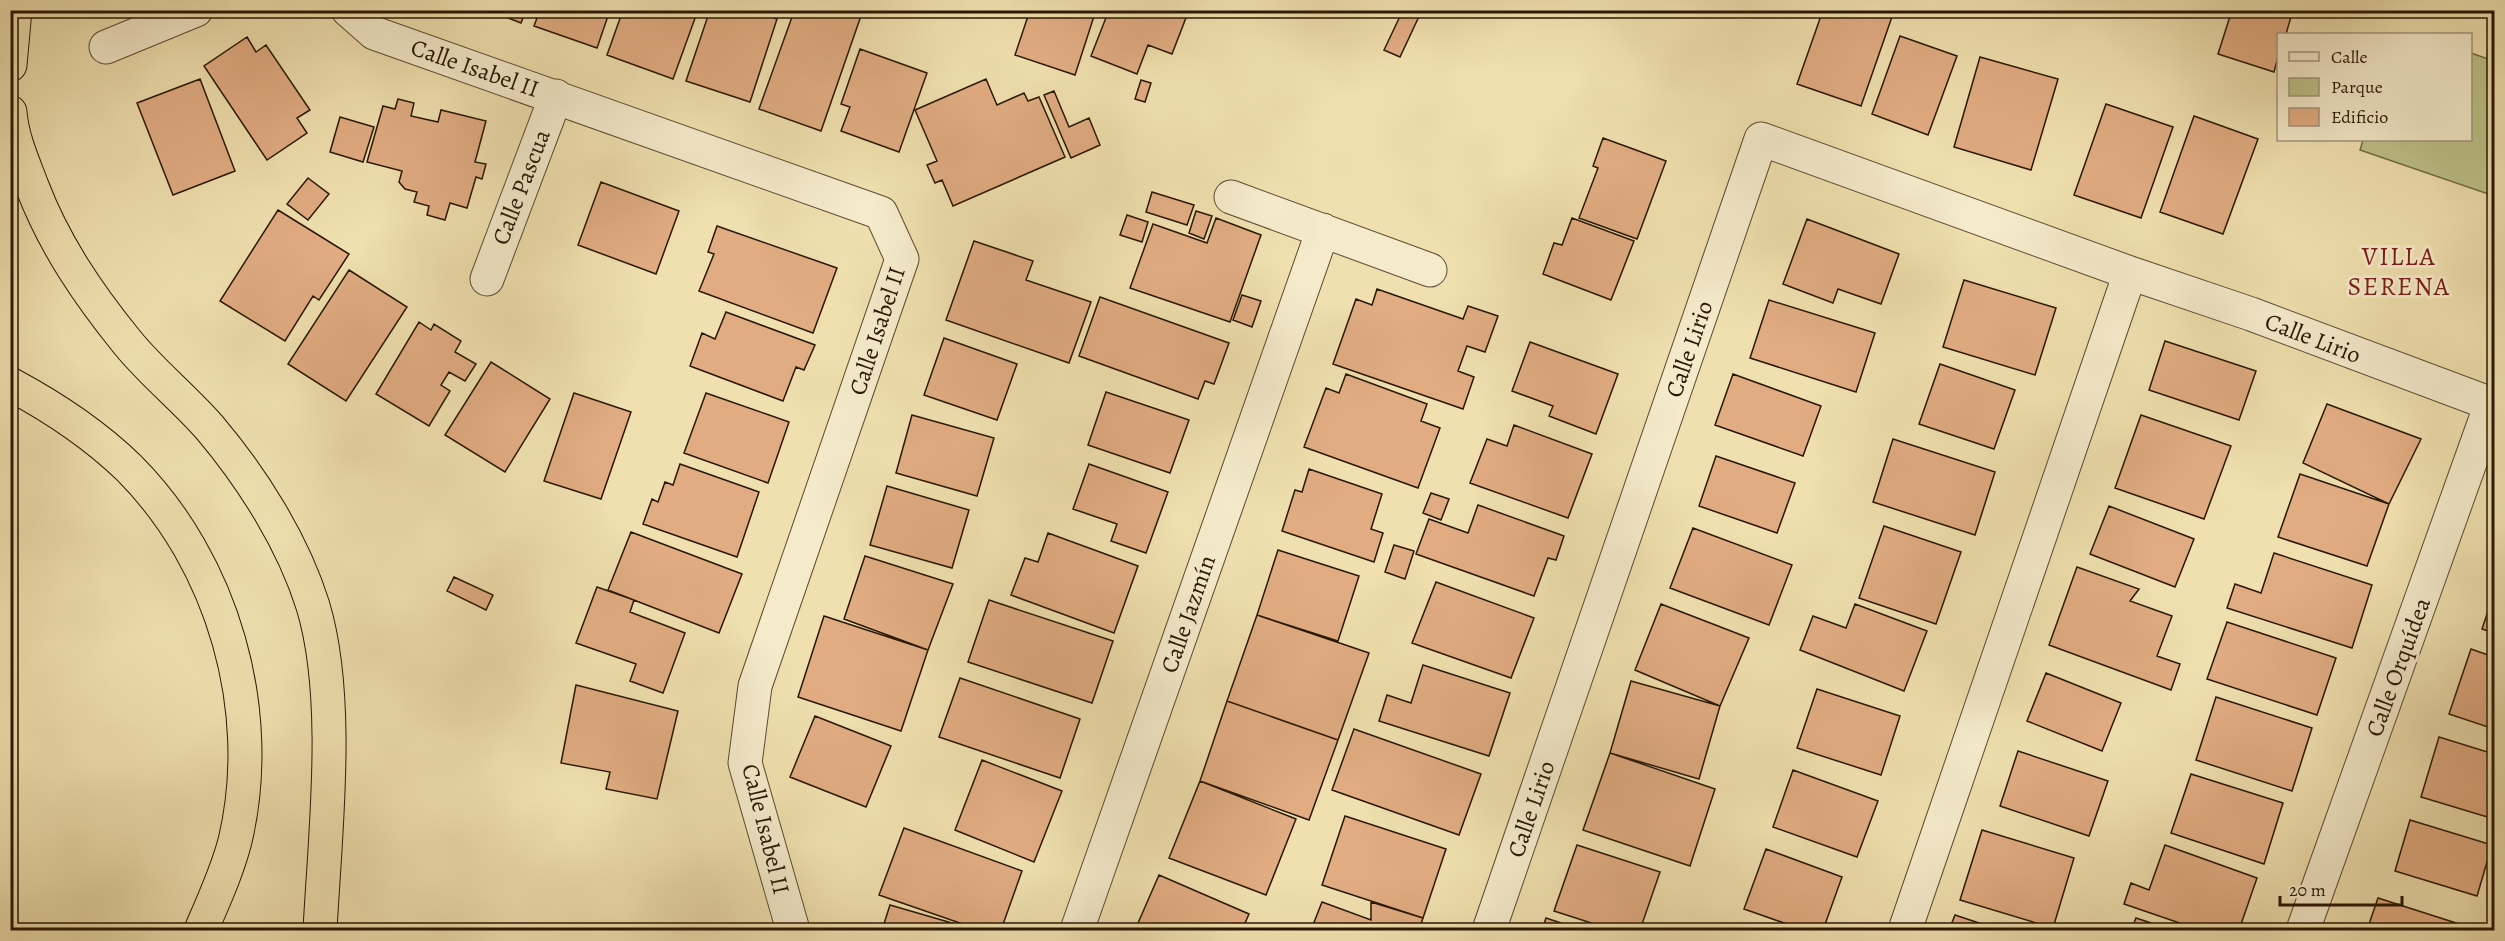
<svg xmlns="http://www.w3.org/2000/svg" width="2505" height="941" font-family="Alegreya,serif">
<style>
.green{fill:#bdc188;stroke:#736c46;stroke-width:1.5}
.building{fill:#e1ac82;stroke:#291705;stroke-width:1.5}
.lines{fill:none;stroke-linecap:round;stroke-linejoin:round}
.minor-casing{stroke:#5b4930;stroke-width:35}
.motorway-casing{stroke:#291705;stroke-width:35}
.minor{stroke:#f5ebcb;stroke-width:33}
.motorway{stroke:#f0e0af;stroke-width:33}
.labels{text-anchor:middle;dominant-baseline:central;stroke-width:6;stroke-linejoin:round;paint-order:stroke}
.street-label{font-size:24px;fill:#291705;stroke:#f5ebcb}
.neighbourhood-label{font-size:26px;letter-spacing:1.5px;fill:#7a1f14;stroke:#f5ebcb}
</style>
<rect width="100%" height="100%" fill="#f0e0af"/>
<filter id="stains"><feTurbulence type="fractalNoise" baseFrequency=".00333" numOctaves="4"/><feColorMatrix values="0 0 0 0 .2 0 0 0 0 .09 0 0 0 0 .02 0 0 0 .5 -.17"/></filter>
<radialGradient id="worn" r=".72"><stop offset=".6" stop-color="#630" stop-opacity="0"/><stop offset="1" stop-color="#630" stop-opacity=".3"/></radialGradient>
<path class="green" d="M 2471,53 L 2494,61 L 2494,196 L 2360,150 L 2363,140 L 2470,140 Z"/>
<path class="building" d="M 488,10 L 526,10 L 521,23 Z
M 540,10 L 610,10 L 597,48 L 534,26 Z
M 623,10 L 698,10 L 673,79 L 607,55 Z
M 710,10 L 751,10 L 777,19 L 750,102 L 686,81 Z
M 785,10 L 863,10 L 821,131 L 759,109 L 792,17 L 784,14 Z
M 1030,10 L 1096,10 L 1075,75 L 1015,55 Z
M 1109,10 L 1189,10 L 1172,54 L 1148,45 L 1137,74 L 1091,56 Z
M 1403,10 L 1422,10 L 1400,57 L 1384,50 Z
M 1823,10 L 1894,11 L 1861,106 L 1797,84 Z
M 2232,10 L 2293,10 L 2286,34 L 2278,34 L 2278,57 L 2274,72 L 2218,54 Z
M 1900,36 L 1957,56 L 1928,135 L 1872,114 Z
M 247,37 L 256,52 L 266,45 L 310,110 L 297,118 L 307,133 L 267,160 L 204,66 Z
M 860,49 L 927,73 L 899,152 L 841,131 L 850,107 L 841,104 Z
M 1980,57 L 2058,79 L 2031,170 L 1954,147 Z
M 200,79 L 235,171 L 173,195 L 137,103 Z
M 986,79 L 997,105 L 1024,93 L 1028,101 L 1039,97 L 1065,157 L 953,206 L 942,180 L 935,183 L 927,165 L 937,161 L 915,110 Z
M 1141,80 L 1151,83 L 1145,102 L 1135,99 Z
M 1054,91 L 1069,127 L 1089,118 L 1100,145 L 1071,158 L 1044,95 Z
M 398,99 L 414,103 L 411,116 L 438,122 L 441,110 L 486,121 L 475,162 L 486,164 L 482,179 L 476,177 L 467,208 L 450,203 L 445,220 L 427,215 L 429,206 L 414,202 L 417,192 L 405,189 L 399,182 L 402,171 L 367,162 L 383,106 L 395,109 Z
M 2106,104 L 2173,127 L 2141,218 L 2074,195 Z
M 2194,116 L 2258,139 L 2223,234 L 2160,212 Z
M 340,117 L 374,127 L 363,162 L 330,152 Z
M 1603,138 L 1666,161 L 1637,239 L 1579,218 L 1598,168 L 1593,166 Z
M 308,178 L 329,194 L 308,220 L 287,204 Z
M 601,182 L 679,211 L 656,274 L 578,245 Z
M 1152,192 L 1194,205 L 1187,225 L 1146,212 Z
M 278,210 L 349,254 L 319,300 L 313,296 L 285,341 L 220,301 Z
M 1196,211 L 1212,216 L 1204,239 L 1189,233 Z
M 1127,215 L 1148,222 L 1142,242 L 1120,235 Z
M 1216,218 L 1261,235 L 1230,322 L 1130,288 L 1153,224 L 1207,243 Z
M 1572,218 L 1634,241 L 1611,300 L 1543,274 L 1554,243 L 1562,245 Z
M 1807,219 L 1899,254 L 1881,304 L 1838,289 L 1833,303 L 1783,284 Z
M 717,226 L 837,268 L 813,333 L 699,291 L 714,254 L 708,252 Z
M 974,241 L 1033,261 L 1026,280 L 1091,302 L 1069,363 L 946,320 Z
M 349,270 L 407,307 L 346,401 L 288,364 Z
M 1964,280 L 2056,308 L 2035,375 L 1943,347 Z
M 1377,289 L 1463,319 L 1468,306 L 1498,316 L 1485,352 L 1467,346 L 1458,371 L 1474,377 L 1463,409 L 1333,364 L 1356,299 L 1372,305 Z
M 1242,295 L 1261,301 L 1252,327 L 1233,320 Z
M 1100,297 L 1229,343 L 1214,384 L 1205,381 L 1198,399 L 1079,356 Z
M 1769,300 L 1875,333 L 1856,392 L 1750,358 Z
M 726,312 L 815,345 L 804,370 L 796,367 L 783,401 L 690,366 L 702,333 L 715,339 Z
M 419,322 L 431,330 L 434,324 L 461,341 L 455,352 L 476,364 L 465,381 L 449,372 L 441,385 L 450,391 L 429,426 L 376,394 Z
M 944,338 L 1017,364 L 997,420 L 924,395 Z
M 2165,341 L 2256,371 L 2239,420 L 2149,390 Z
M 1530,342 L 1618,374 L 1596,434 L 1549,416 L 1553,406 L 1512,391 Z
M 491,362 L 550,399 L 505,472 L 445,435 Z
M 1940,364 L 2015,390 L 1994,449 L 1919,424 Z
M 1346,374 L 1427,404 L 1421,421 L 1440,428 L 1418,488 L 1304,447 L 1326,388 L 1339,393 Z
M 1733,374 L 1821,406 L 1803,456 L 1715,425 Z
M 1106,392 L 1189,420 L 1170,473 L 1088,445 Z
M 574,393 L 631,412 L 601,499 L 544,481 Z
M 706,393 L 789,422 L 768,483 L 684,453 Z
M 2327,404 L 2421,439 L 2389,504 L 2303,463 Z
M 912,415 L 994,438 L 977,496 L 896,473 Z
M 2141,415 L 2231,446 L 2204,519 L 2115,488 Z
M 1514,425 L 1592,454 L 1568,518 L 1470,483 L 1487,439 L 1507,446 Z
M 1893,439 L 1995,472 L 1975,535 L 1873,502 Z
M 1716,456 L 1795,483 L 1777,533 L 1699,506 Z
M 680,464 L 759,492 L 737,557 L 643,524 L 652,499 L 658,502 L 665,482 L 673,485 Z
M 1089,464 L 1168,492 L 1146,553 L 1111,541 L 1117,524 L 1073,509 Z
M 1309,469 L 1382,494 L 1371,529 L 1383,533 L 1374,562 L 1282,531 L 1295,490 L 1302,492 Z
M 2300,474 L 2389,504 L 2367,566 L 2278,537 Z
M 887,486 L 969,510 L 952,568 L 870,545 Z
M 1431,493 L 1449,499 L 1441,520 L 1423,513 Z
M 1478,505 L 1564,536 L 1556,560 L 1548,558 L 1534,596 L 1416,554 L 1429,519 L 1468,533 Z
M 2109,506 L 2194,539 L 2175,587 L 2090,554 Z
M 1884,526 L 1961,552 L 1936,624 L 1859,598 Z
M 1693,528 L 1792,565 L 1769,625 L 1670,588 Z
M 631,532 L 742,574 L 719,633 L 608,590 Z
M 1048,533 L 1138,566 L 1114,633 L 1011,595 L 1025,558 L 1038,562 Z
M 1394,545 L 1414,551 L 1405,579 L 1385,572 Z
M 1278,550 L 1359,576 L 1338,641 L 1257,615 Z
M 2274,553 L 2372,585 L 2352,648 L 2227,608 L 2235,584 L 2261,593 Z
M 865,556 L 953,584 L 928,650 L 844,619 Z
M 2077,567 L 2139,589 L 2130,601 L 2172,616 L 2157,656 L 2180,664 L 2171,690 L 2049,645 Z
M 454,577 L 493,595 L 486,610 L 447,591 Z
M 1436,582 L 1534,618 L 1511,678 L 1412,643 Z
M 597,587 L 634,600 L 630,612 L 685,633 L 663,693 L 630,681 L 636,664 L 576,643 Z
M 2494,593 L 2494,633 L 2482,629 Z
M 989,600 L 1113,641 L 1092,703 L 968,662 Z
M 1661,604 L 1749,638 L 1720,706 L 1635,670 Z
M 1855,604 L 1927,631 L 1904,691 L 1800,650 L 1813,616 L 1846,628 Z
M 1257,615 L 1369,653 L 1338,740 L 1227,701 Z
M 824,616 L 928,650 L 901,731 L 798,697 Z
M 2227,622 L 2336,658 L 2317,715 L 2207,679 Z
M 2471,649 L 2494,657 L 2494,729 L 2449,714 Z
M 1423,665 L 1510,693 L 1489,756 L 1379,721 L 1387,695 L 1411,703 Z
M 2046,673 L 2121,703 L 2102,751 L 2027,721 Z
M 960,678 L 1080,719 L 1060,778 L 939,737 Z
M 1631,681 L 1720,706 L 1699,779 L 1610,753 Z
M 576,685 L 678,711 L 657,799 L 606,789 L 610,772 L 561,763 Z
M 1817,689 L 1900,716 L 1881,775 L 1797,748 Z
M 2216,697 L 2312,728 L 2292,791 L 2196,760 Z
M 1227,701 L 1338,740 L 1309,820 L 1200,781 Z
M 815,716 L 891,746 L 866,807 L 790,777 Z
M 1354,729 L 1481,774 L 1459,835 L 1332,790 Z
M 2439,737 L 2494,754 L 2494,819 L 2421,797 Z
M 2018,751 L 2108,781 L 2089,836 L 2000,806 Z
M 1610,753 L 1715,789 L 1690,866 L 1583,830 Z
M 982,760 L 1062,791 L 1034,862 L 955,830 Z
M 1793,770 L 1878,801 L 1857,857 L 1773,827 Z
M 2191,774 L 2283,803 L 2264,864 L 2171,833 Z
M 1200,781 L 1296,819 L 1266,895 L 1169,858 Z
M 1345,816 L 1446,849 L 1423,918 L 1322,885 Z
M 2410,820 L 2492,845 L 2477,896 L 2395,871 Z
M 904,828 L 1022,871 L 1001,930 L 980,930 L 879,895 Z
M 1982,830 L 2074,858 L 2053,928 L 1960,900 Z
M 1577,845 L 1660,872 L 1640,930 L 1613,930 L 1554,911 Z
M 2165,845 L 2257,878 L 2239,930 L 2200,930 L 2124,904 L 2131,883 L 2149,890 Z
M 1766,849 L 1842,877 L 1823,930 L 1804,930 L 1744,909 Z
M 1159,875 L 1249,914 L 1242,930 L 1135,930 Z
M 2378,898 L 2478,930 L 2367,930 Z
M 1322,902 L 1371,920 L 1371,902 L 1423,918 L 1419,930 L 1311,930 Z
M 890,905 L 976,930 L 882,930 Z
M 1955,915 L 2000,930 L 1949,930 Z
M 1546,918 L 1582,930 L 1542,930 Z
M 2136,918 L 2172,930 L 2131,930 Z"/>
<g class="lines">
<g class="minor-casing">
<path id="minor" d="M 348,10 L 374,33 L 881,213 L 902,259 L 755,686 L 745,763 L 793,930
M 106,47 L 196,10
M 1231,197 L 1430,270
M 487,279 L 556,96
M 1077,930 L 1323,230
M 1489,930 L 1761,139 L 2130,273 L 2251,314 L 2494,405
M 1905,930 L 2130,273
M 2303,930 L 2491,404"/>
</g>
<g class="motorway-casing">
<path id="motorway" d="M 10,65 L 15,10
M 10,112 C 12,138 23,162 32,186 C 54,244 88,294 127,342 C 152,373 184,398 210,428 C 253,479 293,542 313,606 C 341,699 325,833 320,930
M 10,384 C 53,407 94,434 129,468 C 223,562 266,711 235,841 C 227,872 213,902 201,930"/>
</g>
<use href="#minor" class="minor"/>
<use href="#motorway" class="motorway"/>
</g>
<g class="labels">
<g class="street-label">
<text transform="translate(475 68) rotate(19)">Calle Isabel II</text>
<text transform="translate(521 187) rotate(-69)">Calle Pascua</text>
<text transform="translate(877 331) rotate(-72)">Calle Isabel II</text>
<text transform="translate(2313 338) rotate(21)">Calle Lirio</text>
<text transform="translate(1689 349) rotate(-71)">Calle Lirio</text>
<text transform="translate(1188 614) rotate(-71)">Calle Jazmín</text>
<text transform="translate(2398 667) rotate(-70)">Calle Orquídea</text>
<text transform="translate(1531 809) rotate(-71)">Calle Lirio</text>
<text transform="translate(766 829) rotate(76)">Calle Isabel II</text>
</g>
<g class="neighbourhood-label">
<text x="2399" y="256">VILLA<tspan x="2399" dy="30">SERENA</tspan></text>
</g>
</g>
<rect width="2505" height="941" fill="none" stroke="#f0e0af" stroke-width="36"/>
<rect x="12" y="12" width="2481" height="917" fill="none" stroke="#291705" stroke-width="3"/>
<rect x="18" y="18" width="2469" height="905" fill="none" stroke="#291705" stroke-width="1.5"/>
<rect x="2277" y="33" width="195" height="108" fill="#f5ebcb" stroke="#a3967c" stroke-width="1.5"/>
<rect x="2289" y="52" width="30" height="9" fill="#f5ebcb" stroke="#a3967c" stroke-width="1.5"/>
<text x="2331" y="63" font-size="18" fill="#291705">Calle</text>
<rect x="2289" y="78" width="30" height="18" fill="#bdc188" stroke="#a3967c" stroke-width="1.5"/>
<text x="2331" y="93" font-size="18" fill="#291705">Parque</text>
<rect x="2289" y="108" width="30" height="18" fill="#e1ac82" stroke="#a3967c" stroke-width="1.5"/>
<text x="2331" y="123" font-size="18" fill="#291705">Edificio</text>
<path d="M2280 896v9h122v-9" fill="none" stroke="#291705" stroke-width="3"/>
<text x="2289" y="896" font-size="18" fill="#291705" stroke="#f5ebcb" stroke-width="4.5" paint-order="stroke">20 m</text>
<rect width="100%" height="100%" filter="url(#stains)"/>
<rect width="100%" height="100%" fill="url(#worn)"/>
</svg>
